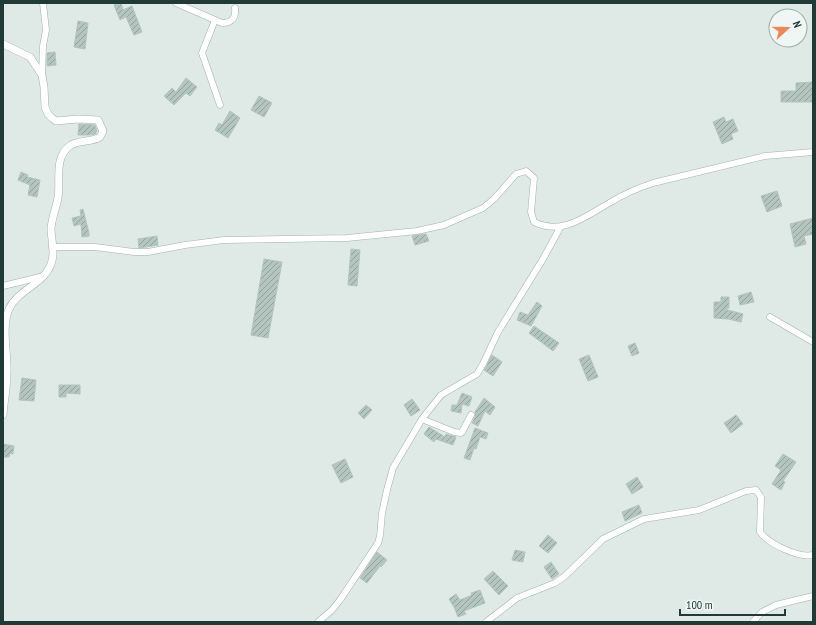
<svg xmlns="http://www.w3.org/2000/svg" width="816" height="625" font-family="'PT Sans Narrow',sans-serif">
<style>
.building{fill:url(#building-hatch);stroke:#b2c4bd}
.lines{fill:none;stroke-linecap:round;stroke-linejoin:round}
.minor-casing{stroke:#a2b2ad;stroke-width:7}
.tertiary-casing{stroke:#a2b2ad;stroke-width:8}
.minor{stroke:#fff;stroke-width:6}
.tertiary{stroke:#fff;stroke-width:7}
</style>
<defs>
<pattern id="building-hatch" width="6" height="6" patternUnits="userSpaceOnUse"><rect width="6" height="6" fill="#b4c5bf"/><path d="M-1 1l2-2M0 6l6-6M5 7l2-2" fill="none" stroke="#92a19c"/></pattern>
</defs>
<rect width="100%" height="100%" fill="#dfeae6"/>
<path class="building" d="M 118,3 L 121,3 L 123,10 L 132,6 L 142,32 L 134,35 L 126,17 L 120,20 L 114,5 Z
M 78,21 L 88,23 L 85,49 L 74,47 Z
M 55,52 L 56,65 L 47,66 L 47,53 Z
M 186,78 L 197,87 L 190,96 L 186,93 L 174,105 L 164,96 L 172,88 L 176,92 Z
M 813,82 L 813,102 L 781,102 L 781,91 L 796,91 L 796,83 Z
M 259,96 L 272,103 L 264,117 L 251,110 Z
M 230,111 L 240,118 L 228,138 L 215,130 L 219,123 L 222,125 Z
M 724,117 L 726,122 L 733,119 L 738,131 L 731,134 L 733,139 L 722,144 L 713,122 Z
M 79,124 L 95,125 L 97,131 L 95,134 L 89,135 L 78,135 Z
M 21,172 L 28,175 L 27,177 L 40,180 L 37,197 L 28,195 L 30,185 L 18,180 Z
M 777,191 L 782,206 L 767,212 L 761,196 Z
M 83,209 L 89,233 L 89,236 L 82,237 L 81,224 L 74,226 L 72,218 L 81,216 L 80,210 Z
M 813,218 L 813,234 L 804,236 L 806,244 L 795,247 L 790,224 Z
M 426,234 L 429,241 L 415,245 L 412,236 Z
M 157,236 L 158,245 L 139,248 L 138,239 Z
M 351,249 L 360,250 L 357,286 L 348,285 Z
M 264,259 L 282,262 L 268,338 L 251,335 Z
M 751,292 L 754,302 L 740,305 L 738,296 Z
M 721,297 L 729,297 L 729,308 L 724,309 L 743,314 L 741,322 L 728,319 L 714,318 L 714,302 L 721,302 Z
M 537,302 L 542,306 L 531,326 L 517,320 L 520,312 L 528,315 Z
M 534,326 L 559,343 L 553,351 L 529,333 Z
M 635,343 L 639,353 L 632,356 L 628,346 Z
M 492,355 L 502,362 L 493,376 L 484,370 Z
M 589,355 L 598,377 L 588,381 L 579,359 Z
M 22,378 L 36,380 L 34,401 L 19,400 Z
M 59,385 L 80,385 L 80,394 L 66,393 L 66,397 L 59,397 Z
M 462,393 L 472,397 L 469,406 L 462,404 L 461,413 L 451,411 L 452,405 L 457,405 Z
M 484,398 L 495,407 L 490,415 L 485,411 L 478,426 L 472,423 L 475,417 L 475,412 Z
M 412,399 L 420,410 L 411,416 L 404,405 Z
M 366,405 L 372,410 L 364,419 L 358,413 Z
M 736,415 L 743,424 L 731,433 L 724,423 Z
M 429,427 L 445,437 L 446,434 L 456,437 L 453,445 L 436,439 L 434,442 L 424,434 Z
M 475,428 L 488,433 L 486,439 L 480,437 L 476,449 L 474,448 L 470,460 L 464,458 Z
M 3,444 L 14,446 L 13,454 L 10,453 L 9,457 L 3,457 Z
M 783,454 L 796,462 L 783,481 L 785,482 L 781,490 L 772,484 L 781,470 L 775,466 Z
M 345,459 L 353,477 L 341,483 L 332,465 Z
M 637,477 L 643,487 L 632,494 L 626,484 Z
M 639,505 L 642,513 L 625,521 L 622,512 Z
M 548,535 L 557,543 L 548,553 L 539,546 Z
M 515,550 L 525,552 L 523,562 L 512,560 Z
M 377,552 L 387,560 L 381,567 L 380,566 L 367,583 L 360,578 Z
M 551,562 L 559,574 L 552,579 L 544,567 Z
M 493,571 L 508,586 L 499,595 L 484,579 Z
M 480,590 L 485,603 L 464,611 L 466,614 L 458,617 L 454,607 L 449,599 L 456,594 L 460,600 L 472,595 L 471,593 Z"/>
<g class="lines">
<g class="minor-casing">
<path id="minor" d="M 176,3 L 222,23 C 232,23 236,18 235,8
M 215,20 L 202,53 L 220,105
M 42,75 L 43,46 L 46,30 L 43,3
M 52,247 L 95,247 L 134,252 L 148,252 L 185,245 L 224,240 L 347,238 L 417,231 L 444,225 L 483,208 L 494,199 L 516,174 L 526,171 L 534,178 L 531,212 L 534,222 C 563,236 586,216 611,202 C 624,194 638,188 653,183 L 765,156 L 813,152
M 3,286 L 44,276
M 770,317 L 813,342
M 422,419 L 454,432 L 461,433 L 462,432 L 471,415
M 318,622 L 332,610 L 340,600 L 378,543 L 380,536 L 382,513 L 387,490 L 393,468 L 422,419 L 441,395 L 477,374 L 483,364 L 498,332 L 543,259 L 561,226
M 486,622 L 517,598 L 555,583 L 565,576 L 603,539 L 644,519 L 699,510 L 746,491 L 756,490 L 761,497 L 760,532 C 769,544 798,558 813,555
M 753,622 L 762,612 L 776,605 L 813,596"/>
</g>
<g class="tertiary-casing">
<path id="tertiary" d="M 3,44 L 30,57 L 42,75 L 44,87 L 45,107 L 48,114 L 52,118 L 56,121 L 78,119 L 98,120 L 103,131 L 100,137 C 92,142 80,140 71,145 C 53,157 61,181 58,198 C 56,208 52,218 51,228 C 51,238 55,251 52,261 C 46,284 18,289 9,309 C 1,327 8,354 7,372 C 7,387 4,401 3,415"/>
</g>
<use href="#minor" class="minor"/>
<use href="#tertiary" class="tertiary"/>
</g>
<rect width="816" height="625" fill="none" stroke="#203a35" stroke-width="8"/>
<g transform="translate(788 28) rotate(69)"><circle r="19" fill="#eff7f4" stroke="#9caba8"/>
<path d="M0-3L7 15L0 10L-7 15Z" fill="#f28455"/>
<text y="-6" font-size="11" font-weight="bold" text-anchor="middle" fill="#203a35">N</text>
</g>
<path d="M680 609v6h105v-6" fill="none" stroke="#203a35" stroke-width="2"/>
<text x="686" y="609" font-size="12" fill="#203a35" stroke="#eff7f4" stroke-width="3" paint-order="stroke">100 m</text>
</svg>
